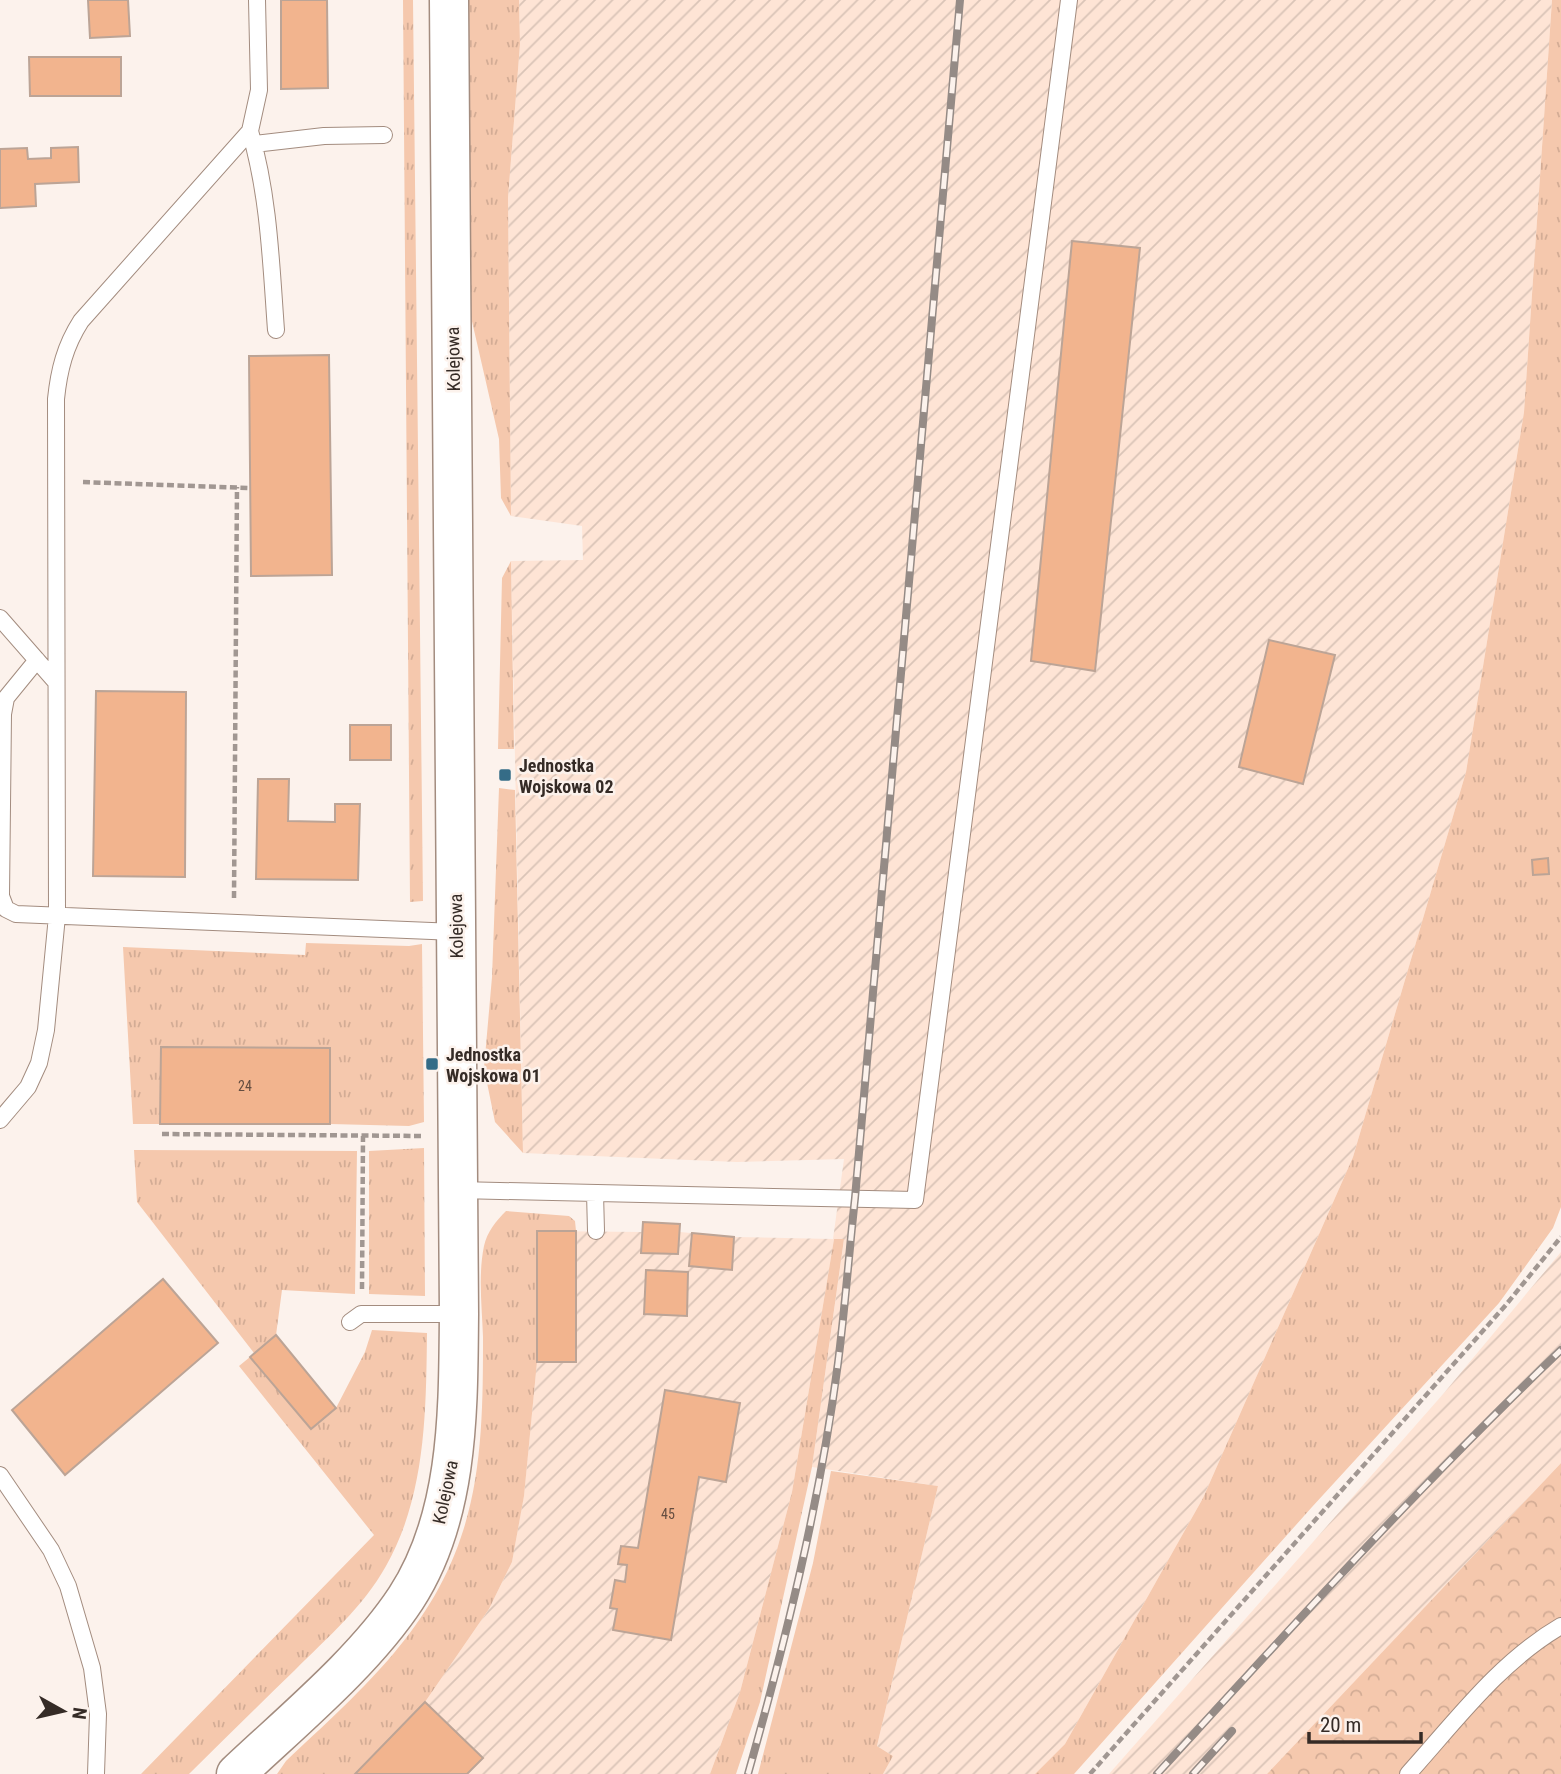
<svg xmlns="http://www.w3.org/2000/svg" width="1561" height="1774" font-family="'Roboto Condensed',sans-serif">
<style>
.industrial{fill:url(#industrial-furrows)}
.grass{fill:url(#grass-tufts)}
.forest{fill:url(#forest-crowns)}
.building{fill:#f2b48e;stroke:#bca496;stroke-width:2}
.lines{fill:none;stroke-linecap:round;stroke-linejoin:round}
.lane-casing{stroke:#a38c7f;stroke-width:18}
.secondary-casing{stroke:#a38c7f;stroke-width:41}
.path{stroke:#a19792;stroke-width:4.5;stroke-dasharray:7 3.5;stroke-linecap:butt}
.lane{stroke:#fff;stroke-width:16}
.secondary{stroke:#fff;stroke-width:38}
.rail-casing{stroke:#958b86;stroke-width:8}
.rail{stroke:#fcf2ec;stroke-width:5;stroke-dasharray:16;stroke-linecap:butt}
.poi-dot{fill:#356c87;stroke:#fcf2ec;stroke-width:2.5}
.labels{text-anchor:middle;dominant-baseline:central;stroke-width:5;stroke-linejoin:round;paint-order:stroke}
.number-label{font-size:14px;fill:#644d40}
.street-label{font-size:18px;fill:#352b26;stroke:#fcf2ec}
.poi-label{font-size:18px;font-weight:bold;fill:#352b26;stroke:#fcf2ec;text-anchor:start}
</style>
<defs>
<pattern id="industrial-furrows" width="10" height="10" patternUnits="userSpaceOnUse" patternTransform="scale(1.75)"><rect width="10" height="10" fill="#fee4d5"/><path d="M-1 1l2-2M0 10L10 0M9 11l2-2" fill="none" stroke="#dac4b7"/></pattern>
<pattern id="grass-tufts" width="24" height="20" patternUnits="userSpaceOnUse" patternTransform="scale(1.75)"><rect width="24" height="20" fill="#f5c8ad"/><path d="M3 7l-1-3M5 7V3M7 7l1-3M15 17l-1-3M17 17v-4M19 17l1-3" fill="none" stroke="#d3ac95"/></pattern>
<pattern id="forest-crowns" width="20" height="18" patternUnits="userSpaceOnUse" patternTransform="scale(1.75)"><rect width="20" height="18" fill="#f5c8ad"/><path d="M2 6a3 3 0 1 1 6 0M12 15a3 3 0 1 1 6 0" fill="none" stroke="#d3ac95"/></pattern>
</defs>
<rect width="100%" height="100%" fill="#fcf2ec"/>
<path class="industrial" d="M 519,0 L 1552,0 L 1524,412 L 1466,772 L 1353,1157 L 1203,1498 L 1065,1744 L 1035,1774 L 883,1774 L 893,1756 L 877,1746 L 938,1486 L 812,1467 L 844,1240 L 834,1239 L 792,1492 L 740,1692 L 710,1774 L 355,1774 L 425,1702 L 489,1609 L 512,1562 L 524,1495 L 537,1362 L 537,1231 L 642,1232 L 643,1222 L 680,1224 L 680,1232 L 734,1237 L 833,1239 L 844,1159 L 737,1162 L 523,1153 L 511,561 L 583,560 L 582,526 L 511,516 L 508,198 L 520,44 Z
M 1561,1252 L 1561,1463 L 1267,1774 L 1109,1774 L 1444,1393 Z"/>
<path class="grass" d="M 403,0 L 413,0 L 423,901 L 410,902 Z
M 469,0 L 519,0 L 520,44 L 508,198 L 511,516 L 501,498 L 499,439 L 471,317 Z
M 1552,0 L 1561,0 L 1561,1207 L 1553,1228 L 1499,1303 L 1312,1507 L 1074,1774 L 1035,1774 L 1065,1744 L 1203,1498 L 1353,1157 L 1466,772 L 1524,412 Z
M 511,561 L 514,749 L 498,749 L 502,578 Z
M 499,788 L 515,790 L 523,1153 L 495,1122 L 484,1068 L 492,977 Z
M 306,943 L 409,946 L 422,944 L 424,1122 L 409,1126 L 330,1124 L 330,1049 L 161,1047 L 160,1124 L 133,1124 L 123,947 L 305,955 Z
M 424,1148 L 425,1296 L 369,1294 L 369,1151 Z
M 134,1150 L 357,1151 L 355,1294 L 282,1290 L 276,1335 L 254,1353 L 137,1202 Z
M 506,1211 L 569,1216 L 575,1221 L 576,1231 L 537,1232 L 537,1362 L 524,1496 L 512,1562 L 489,1609 L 425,1702 L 355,1774 L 277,1774 L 286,1761 C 357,1694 429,1633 461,1537 C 483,1474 483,1402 483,1337 C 482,1308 478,1275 484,1246 C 487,1232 496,1221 506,1211 Z
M 834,1239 L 844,1239 L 812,1467 L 760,1702 L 736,1774 L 710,1774 L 740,1692 L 792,1492 Z
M 372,1330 L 427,1333 C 426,1412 426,1495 386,1566 C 363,1607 328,1637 295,1670 C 260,1704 224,1739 189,1774 L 141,1774 L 374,1535 L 239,1366 L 250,1357 L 311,1429 L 336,1408 L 365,1352 Z
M 831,1471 L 938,1486 L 877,1746 L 893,1756 L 883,1774 L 758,1774 L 813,1563 Z"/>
<path class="forest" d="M 1561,1463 L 1561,1774 L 1267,1774 Z"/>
<path class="building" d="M 88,0 L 128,0 L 130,36 L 90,38 Z
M 281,0 L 327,0 L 328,88 L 281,89 Z
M 29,57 L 121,57 L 121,96 L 30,96 Z
M 78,147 L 79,182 L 35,184 L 36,206 L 0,208 L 0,149 L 27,148 L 28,159 L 51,158 L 51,148 Z
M 1072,241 L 1140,248 L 1095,671 L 1031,661 Z
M 329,355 L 332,575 L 251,576 L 249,356 Z
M 1269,640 L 1335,655 L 1303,784 L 1239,767 Z
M 96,691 L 186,692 L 185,877 L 93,876 Z
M 350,725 L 391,725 L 391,760 L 350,760 Z
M 258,779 L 289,779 L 288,821 L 335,822 L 335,804 L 360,804 L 358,880 L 256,879 Z
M 1548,858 L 1549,874 L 1533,875 L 1532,860 Z
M 161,1047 L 330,1048 L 330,1124 L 160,1124 Z
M 643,1222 L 680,1224 L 678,1254 L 641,1253 Z
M 537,1231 L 576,1231 L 576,1362 L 537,1362 Z
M 692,1233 L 734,1237 L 732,1270 L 689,1266 Z
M 646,1270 L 688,1272 L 687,1316 L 644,1314 Z
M 163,1279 L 218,1343 L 65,1475 L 12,1410 Z
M 276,1335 L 336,1408 L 311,1429 L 250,1357 Z
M 665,1390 L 740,1403 L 726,1482 L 699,1477 L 671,1640 L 613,1630 L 617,1609 L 610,1608 L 615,1580 L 625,1582 L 627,1565 L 618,1564 L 621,1546 L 638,1548 Z
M 425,1702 L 483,1758 L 467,1774 L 355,1774 Z"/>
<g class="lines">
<g class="lane-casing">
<path id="lane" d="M 250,131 C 269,196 271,263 276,330
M 254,144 L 324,136 L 384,135
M 0,618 L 56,682
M 37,660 L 6,698 L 3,714 L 1,896 L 6,909 L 16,914 L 456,932
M 0,1120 L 28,1087 L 39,1063 L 46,1030 L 57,916 L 56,399 C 59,370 65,346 81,321 L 250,131 L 259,90 L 257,0
M 458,1190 L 915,1200 L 1069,0
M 595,1193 L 596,1231
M 350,1322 L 361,1314 L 459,1314
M 0,1475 L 51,1550 L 68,1586 L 92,1668 L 98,1714 L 96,1774
M 1408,1774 C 1455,1722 1499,1662 1561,1626"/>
</g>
<g class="secondary-casing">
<path id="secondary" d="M 236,1774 C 292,1721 364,1662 406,1598 C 460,1515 458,1408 459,1314 L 449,0"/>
</g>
<path class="path" d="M 83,482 L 250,488
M 234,898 L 237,487
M 162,1134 L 421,1136
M 362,1289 L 363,1136
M 1090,1774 L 1505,1306 L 1561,1237"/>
<use href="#lane" class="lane"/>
<use href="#secondary" class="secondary"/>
<g class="rail-casing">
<path id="rail" d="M 748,1774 C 786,1639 820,1502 838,1363 C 845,1308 849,1253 855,1198 L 960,0
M 1157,1774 C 1289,1630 1420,1485 1561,1350
M 1193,1774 L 1232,1731"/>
</g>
<use href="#rail" class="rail"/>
</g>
<g class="poi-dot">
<rect x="498" y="768" width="14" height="14" rx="3.5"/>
<rect x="425" y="1057" width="14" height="14" rx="3.5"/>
</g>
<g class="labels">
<g class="number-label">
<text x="245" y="1086">24</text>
<text x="668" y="1514">45</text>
</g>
<g class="street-label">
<text transform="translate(453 359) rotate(-91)">Kolejowa</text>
<text transform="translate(456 926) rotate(-91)">Kolejowa</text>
<text transform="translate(445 1492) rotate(-78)">Kolejowa</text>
</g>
<g class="poi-label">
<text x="519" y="765">Jednostka<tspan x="519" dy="21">Wojskowa 02</tspan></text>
<text x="446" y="1054">Jednostka<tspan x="446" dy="21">Wojskowa 01</tspan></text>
</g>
</g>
<g transform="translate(63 1711) rotate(98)" stroke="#fcf2ec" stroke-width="5" paint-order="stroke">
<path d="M0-5L12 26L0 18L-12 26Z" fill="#352b26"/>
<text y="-10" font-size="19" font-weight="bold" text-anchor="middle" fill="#352b26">N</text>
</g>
<path d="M1309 1732v10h112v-10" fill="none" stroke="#352b26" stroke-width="3.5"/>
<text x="1320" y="1732" font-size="21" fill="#352b26" stroke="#fcf2ec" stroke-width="5" paint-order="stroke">20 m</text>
</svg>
